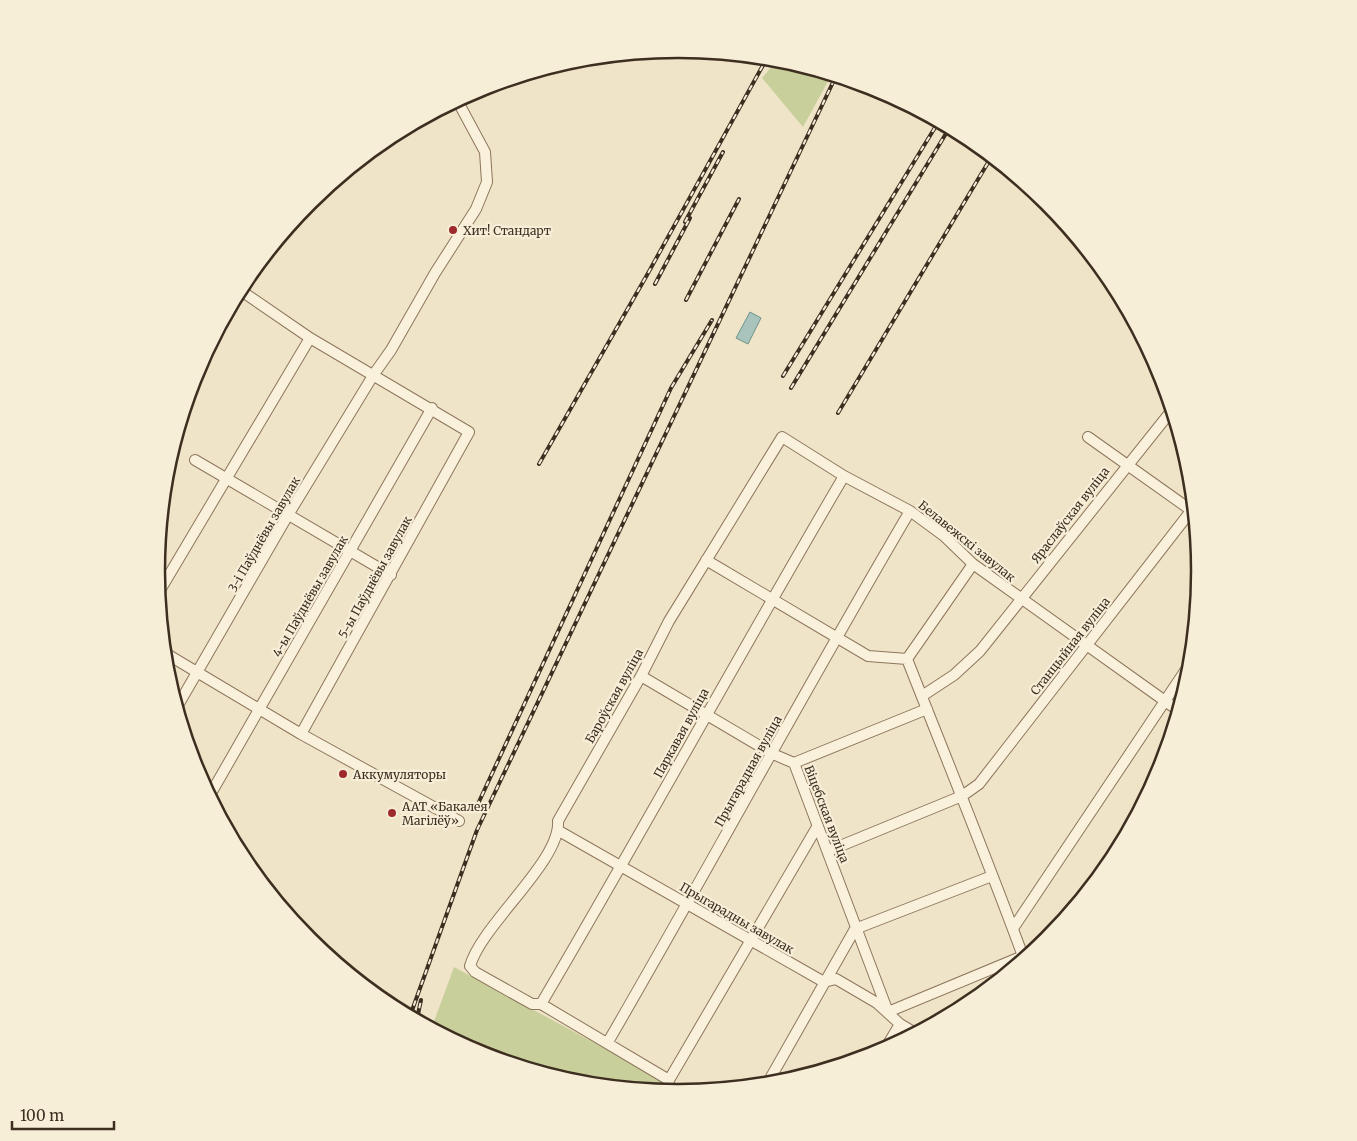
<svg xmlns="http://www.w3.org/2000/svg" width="1357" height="1141" font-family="Merriweather,serif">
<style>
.green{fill:#c9cf9b}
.water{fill:#a9c4bc;stroke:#6f938a}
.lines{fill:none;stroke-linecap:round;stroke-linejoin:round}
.minor-casing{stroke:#8d765c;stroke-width:12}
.minor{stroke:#faf1dc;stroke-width:10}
.rail-casing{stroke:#3d2e20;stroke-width:4}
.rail{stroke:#f7eed8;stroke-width:2;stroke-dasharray:5.5;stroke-linecap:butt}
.poi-dot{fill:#9e2a2b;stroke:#f7eed8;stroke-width:2}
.labels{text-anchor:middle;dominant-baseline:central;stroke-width:4.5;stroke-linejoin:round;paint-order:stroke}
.poi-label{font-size:12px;fill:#3d2e20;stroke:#f7eed8;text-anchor:start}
.street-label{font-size:12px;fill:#3d2e20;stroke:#f7eed8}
.rim{fill:none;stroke:#3d2e20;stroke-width:2.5}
</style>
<rect width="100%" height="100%" fill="#f0e4c8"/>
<path class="green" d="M 778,59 L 832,74 L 803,127 L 762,78 Z
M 454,967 L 656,1076 L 663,1083 L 660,1090 L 576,1082 L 479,1052 L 432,1027 Z"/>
<path class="water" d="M 750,312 L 761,318 L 748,344 L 736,338 Z"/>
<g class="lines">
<g class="minor-casing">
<path id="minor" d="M 240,290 L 310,338 L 469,432 L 301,734
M 1088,437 L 1195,513
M 195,460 L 391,575
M 706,560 L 868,656 L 907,659
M 159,592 L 310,338
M 165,653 L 301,734 L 459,821
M 907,659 C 946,758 987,858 1024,959
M 907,659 L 973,564
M 641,676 L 773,754 L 794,763 L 888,1012 L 1023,956
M 922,696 L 954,675 L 980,651 L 1172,410
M 177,707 L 288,515 L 374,374 L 391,350 L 435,273 L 476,209 L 487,182 L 485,152 L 457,100
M 794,763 L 927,709
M 210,795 L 432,408
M 559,831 L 824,982 L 836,979 L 877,1003 L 900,1024 L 915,1033
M 828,851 L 962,796 L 979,784 L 1194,507
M 1014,927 L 1191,662
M 541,1004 C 644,829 741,651 844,476
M 608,1042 C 710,866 807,686 910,511
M 885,1049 L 900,1024
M 669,1080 L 541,1004 L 532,1004 L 475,972 L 470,966 C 482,924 561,861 558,821 L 641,676 L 669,621 L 782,437 L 844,476 L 910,511 L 944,536 L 973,564 L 1179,711
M 767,1084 L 855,929 L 992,876
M 667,1091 L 669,1080 L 817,827"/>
</g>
<use href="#minor" class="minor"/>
<g class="rail-casing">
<path id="rail" d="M 685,222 L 723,152
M 655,284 L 690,218
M 686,300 L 739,199
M 783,376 L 939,121
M 791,388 L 950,127
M 838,413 L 992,156
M 539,464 L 647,275 L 767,58
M 477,806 L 671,388 L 712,320
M 410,1016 L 477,830 L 836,76
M 417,1019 L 421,1000"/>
</g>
<use href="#rail" class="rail"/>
</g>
<g class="poi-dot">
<circle cx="453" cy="230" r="5"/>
<circle cx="343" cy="774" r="5"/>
<circle cx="392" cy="813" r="5"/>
</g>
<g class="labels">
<g class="poi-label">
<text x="463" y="230">Хит! Стандарт</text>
<text x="353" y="774">Аккумуляторы</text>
<text x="402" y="806">ААТ «Бакалея<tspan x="402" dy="14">Магілёў»</tspan></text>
</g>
<g class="street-label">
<text transform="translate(1070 515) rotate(-52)">Яраслаўская вуліца</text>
<text transform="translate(264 534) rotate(-60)">3-і Паўднёвы завулак</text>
<text transform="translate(967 541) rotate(39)">Белавежскі завулак</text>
<text transform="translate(375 577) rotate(-61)">5-ы Паўднёвы завулак</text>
<text transform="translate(310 596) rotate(-60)">4-ы Паўднёвы завулак</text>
<text transform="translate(1070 646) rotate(-52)">Станцыйная вуліца</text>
<text transform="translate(614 696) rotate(-61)">Бароўская вуліца</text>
<text transform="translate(681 733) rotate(-61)">Паркавая вуліца</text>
<text transform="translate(748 771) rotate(-61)">Прыгарадная вуліца</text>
<text transform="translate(827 814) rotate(69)">Віцебская вуліца</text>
<text transform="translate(737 918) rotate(30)">Прыгарадны завулак</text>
</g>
</g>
<path d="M0 0H1357V1141H0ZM165 571a513 513 0 1 1 1026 0a513 513 0 1 1-1026 0Z" fill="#f7eed8" fill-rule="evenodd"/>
<path class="rim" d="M165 571a513 513 0 1 1 1026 0a513 513 0 1 1-1026 0Z"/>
<path d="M12 1121v8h102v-8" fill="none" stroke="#3d2e20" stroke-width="2.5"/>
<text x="20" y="1121" font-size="15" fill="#3d2e20" stroke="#f7eed8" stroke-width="4" paint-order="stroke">100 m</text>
</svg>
